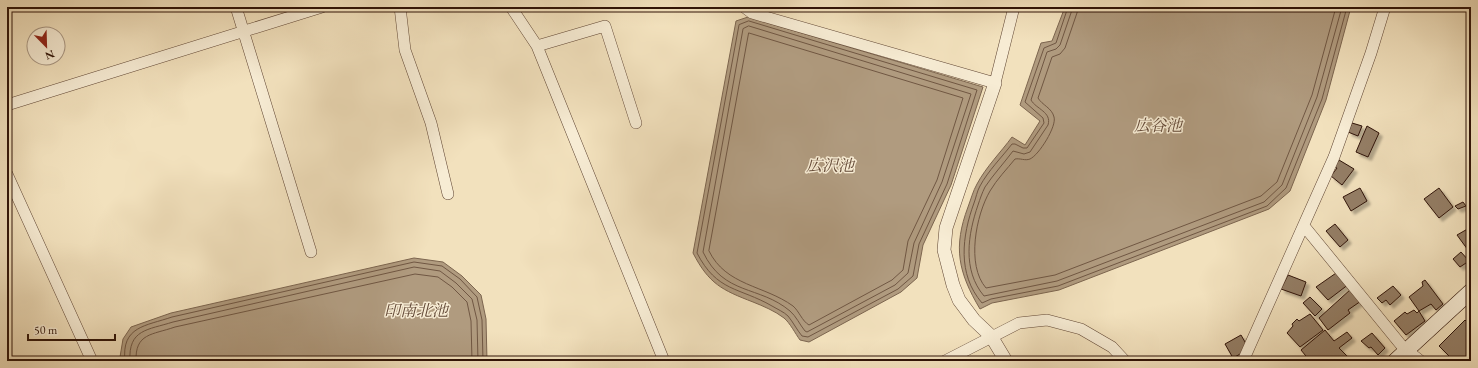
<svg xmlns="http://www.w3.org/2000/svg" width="1478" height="368" font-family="'EB Garamond','Noto Serif JP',serif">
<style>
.water{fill:#b09b7f;stroke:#7c654f}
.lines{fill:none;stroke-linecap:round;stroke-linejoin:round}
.shore{stroke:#705743;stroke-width:1}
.building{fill:#947e66;stroke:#2f1307;filter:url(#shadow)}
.minor-casing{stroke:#604634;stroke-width:12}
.tertiary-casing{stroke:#604634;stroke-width:14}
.secondary-casing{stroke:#2f1307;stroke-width:16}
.minor{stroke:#f7ecd4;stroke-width:11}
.tertiary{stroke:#f7ecd4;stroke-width:13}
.secondary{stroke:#f7ecd4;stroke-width:15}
.labels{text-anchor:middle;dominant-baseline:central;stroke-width:3;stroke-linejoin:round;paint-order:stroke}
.water-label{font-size:16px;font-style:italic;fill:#634937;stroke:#f7ecd4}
</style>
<defs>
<filter id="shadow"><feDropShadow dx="3.5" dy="3.5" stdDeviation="1" flood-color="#0004"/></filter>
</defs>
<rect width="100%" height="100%" fill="#f2e1bd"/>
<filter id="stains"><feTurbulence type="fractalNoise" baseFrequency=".005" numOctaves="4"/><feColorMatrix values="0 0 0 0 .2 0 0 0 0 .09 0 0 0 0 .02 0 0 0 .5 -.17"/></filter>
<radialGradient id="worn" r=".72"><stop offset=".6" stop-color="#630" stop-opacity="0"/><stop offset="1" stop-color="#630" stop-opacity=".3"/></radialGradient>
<path class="water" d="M 1065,7 L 1351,7 L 1326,100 L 1290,191 L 1269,209 L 1059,290 L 992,303 L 980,309 C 958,272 953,247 968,207 C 971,199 973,191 977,184 C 986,167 1001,152 1012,137 L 1025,145 L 1040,121 L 1020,105 L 1041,43 L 1052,41 Z
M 748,17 L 983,87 L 951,185 L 923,245 L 917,278 L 901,292 L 809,342 L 800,340 C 795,333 790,323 784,318 C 775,311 763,306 753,302 C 722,290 709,284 693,253 L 736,21 Z
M 414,258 L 443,262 L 462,276 L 481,295 L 486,319 L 487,361 L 122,361 L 120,357 L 123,339 L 131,327 L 171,313 Z"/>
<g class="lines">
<path class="shore" d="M 1068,7 L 1056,43 L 1044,48 L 1025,102 L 1043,118 L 1044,123 L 1027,148 L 1023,148 L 1015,144 L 1012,144 C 1002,157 988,171 980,186 C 977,191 976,198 974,203 C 962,236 957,274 982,303 L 991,299 L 1058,286 L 1267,206 L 1286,188 L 1322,99 L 1347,7
M 1073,7 L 1060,45 L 1056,49 L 1047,52 L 1031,100 C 1036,109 1052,112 1048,125 L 1030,152 L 1024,154 L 1013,151 C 1004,163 993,175 985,187 C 982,193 980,199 978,205 C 968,234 962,270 984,296 L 1057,281 L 1264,202 L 1282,185 L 1317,97 L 1342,7
M 1079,7 L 1065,48 L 1060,54 L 1052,57 L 1038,98 C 1042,105 1052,108 1054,117 C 1057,126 1039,155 1030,159 C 1025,161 1020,158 1015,159 C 1007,169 997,179 990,191 C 976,215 966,265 986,288 L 1055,275 L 1261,196 L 1277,182 L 1312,95 L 1336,7
M 749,21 L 977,90 L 947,184 L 919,244 L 913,276 L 898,289 L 808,337 L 802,336 C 797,330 793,322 788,316 C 784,312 777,309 772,306 C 739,287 717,292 697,253 L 739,25 Z
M 749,26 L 971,94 L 942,182 L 914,243 L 908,273 L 895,285 L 807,332 L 805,331 C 800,325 796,316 790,311 C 759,285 724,296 703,252 L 743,29 Z
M 749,33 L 963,98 L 937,180 L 908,241 L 903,270 L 892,280 L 809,325 C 802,321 799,311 793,306 C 764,285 726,286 709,251 Z
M 125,361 C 121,326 146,326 172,317 L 414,262 L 442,266 L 460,279 L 477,297 L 482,320 L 483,361
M 130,361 C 128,329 148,330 173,322 L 414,267 L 440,271 L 456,283 L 472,299 L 477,320 L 478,361
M 136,361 C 135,333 152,335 175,327 L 415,274 L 438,277 L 452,287 L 467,302 L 471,321 L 472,361"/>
</g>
<path class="building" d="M 1352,123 L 1362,126 L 1358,136 L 1348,132 Z
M 1367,126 L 1379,133 L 1368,157 L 1356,152 Z
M 1339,160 L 1354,169 L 1342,185 L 1331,176 L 1337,168 L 1334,167 Z
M 1360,188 L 1367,201 L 1351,211 L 1343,197 Z
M 1439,188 L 1453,207 L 1439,218 L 1424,199 Z
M 1463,202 L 1466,206 L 1458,209 L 1455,206 Z
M 1335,224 L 1348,240 L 1340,247 L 1326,231 Z
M 1471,227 L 1471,247 L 1468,250 L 1457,235 Z
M 1461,252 L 1469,261 L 1460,267 L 1453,259 Z
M 1339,271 L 1349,284 L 1328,300 L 1316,287 Z
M 1288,275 L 1306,282 L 1301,296 L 1281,289 Z
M 1425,280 L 1443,304 L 1436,310 L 1431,304 L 1419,311 L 1409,297 L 1423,286 L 1422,282 Z
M 1393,286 L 1401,295 L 1390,305 L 1386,300 L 1382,303 L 1377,298 Z
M 1351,289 L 1361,301 L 1348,310 L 1350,313 L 1328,330 L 1319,318 Z
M 1310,297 L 1322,309 L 1315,316 L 1303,303 Z
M 1414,310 L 1417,313 L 1419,311 L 1425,321 L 1406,335 L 1394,321 L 1405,312 L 1407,314 Z
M 1310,314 L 1323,330 L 1300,347 L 1287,333 L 1293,326 L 1292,324 L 1297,319 L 1299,321 Z
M 1465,320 L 1471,326 L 1471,361 L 1454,361 L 1439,346 Z
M 1325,330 L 1334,341 L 1347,332 L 1352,338 L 1339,348 L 1349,358 L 1345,361 L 1310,361 L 1301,350 Z
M 1372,333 L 1385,348 L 1378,355 L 1371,347 L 1369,348 L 1361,341 Z
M 1241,335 L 1249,349 L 1233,358 L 1225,344 Z"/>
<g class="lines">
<g class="minor-casing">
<path id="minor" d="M 236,7 L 311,252
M 400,7 L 405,50 L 431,123 L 448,194
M 511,7 L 537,46 L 664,361
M 744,7 L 752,13 L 995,83 L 1014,7
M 537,46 L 605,26 L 636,123
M 7,105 L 322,7
M 7,174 L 92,361
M 1304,226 L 1406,351
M 945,361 L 1019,323 L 1047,320 L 1081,329 L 1112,347 L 1125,361
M 1243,361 L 1334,157 L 1371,53 L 1385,7"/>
</g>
<g class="tertiary-casing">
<path id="tertiary" d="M 995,83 L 946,228 L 944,250 L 953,285 L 959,300 L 974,320 L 991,336 L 1006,361
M 1406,351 L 1419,361"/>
</g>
<g class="secondary-casing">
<path id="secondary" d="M 1395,361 L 1471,291"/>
</g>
<use href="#minor" class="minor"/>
<use href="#tertiary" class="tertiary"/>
<use href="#secondary" class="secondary"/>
</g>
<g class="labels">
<g class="water-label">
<text x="1158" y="125">広谷池</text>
<text x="830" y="165">広沢池</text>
<text x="416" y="310">印南北池</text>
</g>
</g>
<rect width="1478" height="368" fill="none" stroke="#f2e1bd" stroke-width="24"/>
<rect x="8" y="8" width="1462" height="352" fill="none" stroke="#2f1307" stroke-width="2"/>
<rect x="12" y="12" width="1454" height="344" fill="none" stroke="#2f1307"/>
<g transform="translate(46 46) rotate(157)"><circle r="19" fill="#f7ecd4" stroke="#a79582"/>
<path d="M0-3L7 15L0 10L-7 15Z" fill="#8f2418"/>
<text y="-6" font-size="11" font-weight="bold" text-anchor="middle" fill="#2f1307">N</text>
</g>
<path d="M28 334v6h87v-6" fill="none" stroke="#2f1307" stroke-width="2"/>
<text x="34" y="334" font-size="12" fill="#2f1307" stroke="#f7ecd4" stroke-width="3" paint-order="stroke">50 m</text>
<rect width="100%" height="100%" filter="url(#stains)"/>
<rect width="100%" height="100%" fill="url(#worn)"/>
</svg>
